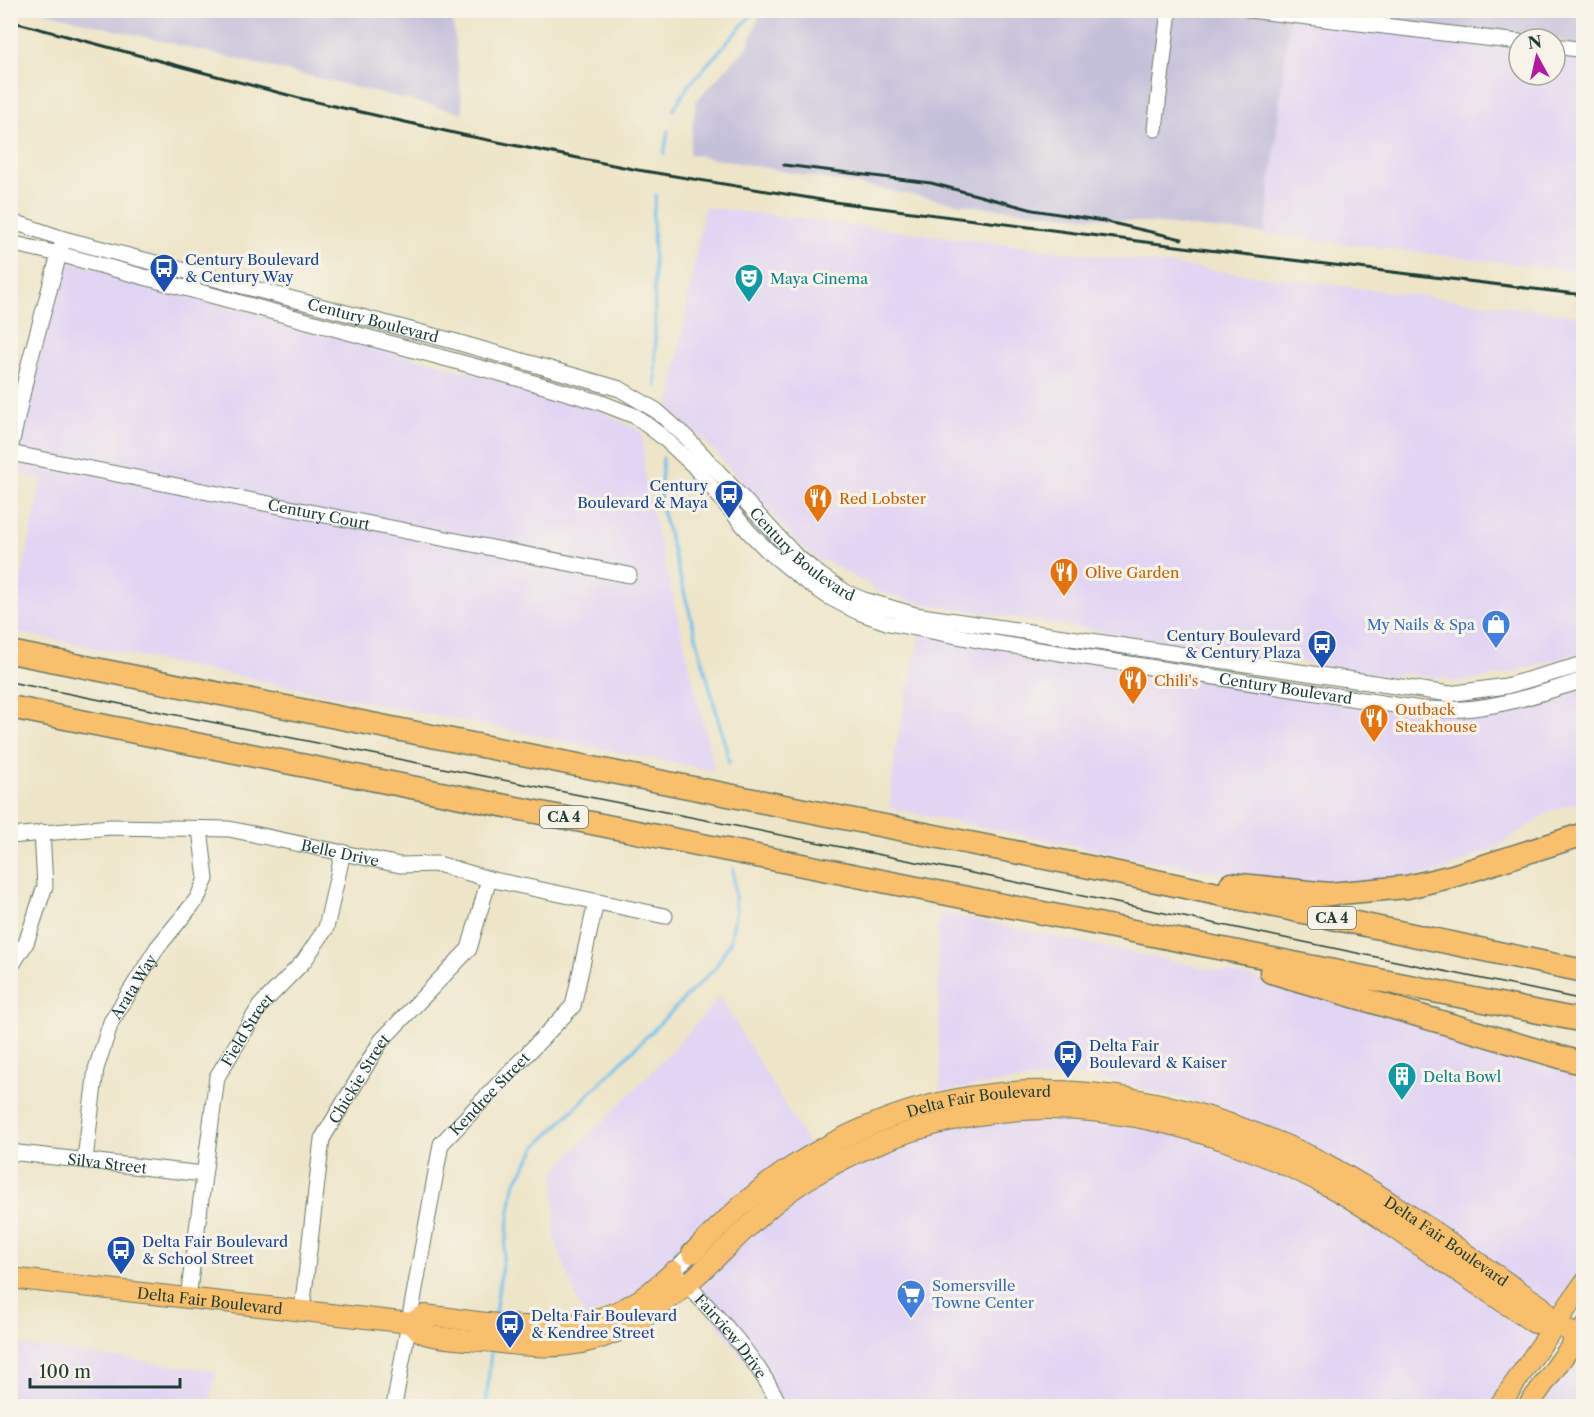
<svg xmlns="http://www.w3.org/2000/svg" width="1594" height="1417" font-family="'Libre Caslon Text',serif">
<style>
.built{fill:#e2d4f3}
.industrial{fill:#c5c0da}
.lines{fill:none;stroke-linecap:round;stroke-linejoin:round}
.stream{stroke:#72bfec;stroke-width:3}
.minor-casing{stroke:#677868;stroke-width:17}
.major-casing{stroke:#677868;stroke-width:22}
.highway-casing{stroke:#677868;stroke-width:25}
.minor{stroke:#fff;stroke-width:15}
.major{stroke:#f8bf6c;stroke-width:20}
.highway{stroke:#f8bf6c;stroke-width:22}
.tram{stroke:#1f3d34;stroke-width:1.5}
.rail{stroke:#1f3d34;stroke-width:3}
.labels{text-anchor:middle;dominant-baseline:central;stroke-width:6;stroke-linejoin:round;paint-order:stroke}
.shield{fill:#f7f3e8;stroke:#60746a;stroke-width:1.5}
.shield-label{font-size:14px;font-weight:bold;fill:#1f3d34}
.transit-label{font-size:15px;fill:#164399;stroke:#f7f3e8;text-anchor:start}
.culture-label{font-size:15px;fill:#0d838f;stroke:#f7f3e8;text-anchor:start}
.street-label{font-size:15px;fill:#1f3d34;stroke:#f7f3e8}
.food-label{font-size:15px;fill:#c56008;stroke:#f7f3e8;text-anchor:start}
.shop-label{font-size:15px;fill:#366cbe;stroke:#f7f3e8;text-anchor:end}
</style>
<rect width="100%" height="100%" fill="#f7f3e8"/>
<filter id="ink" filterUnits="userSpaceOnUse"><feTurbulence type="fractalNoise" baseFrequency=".0167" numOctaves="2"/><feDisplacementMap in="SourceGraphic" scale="12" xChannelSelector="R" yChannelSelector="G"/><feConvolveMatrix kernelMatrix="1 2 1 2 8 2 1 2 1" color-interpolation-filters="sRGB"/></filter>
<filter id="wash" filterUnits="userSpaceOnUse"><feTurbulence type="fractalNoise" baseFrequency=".008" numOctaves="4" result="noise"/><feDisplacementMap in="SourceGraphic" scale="24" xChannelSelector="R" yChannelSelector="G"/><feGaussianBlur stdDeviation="1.35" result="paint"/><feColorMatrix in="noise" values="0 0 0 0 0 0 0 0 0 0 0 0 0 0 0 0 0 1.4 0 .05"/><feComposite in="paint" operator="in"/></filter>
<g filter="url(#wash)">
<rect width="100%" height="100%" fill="#eee5c8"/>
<path class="built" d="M 1290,15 L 1519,42 L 1519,75 L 1555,75 L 1555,46 L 1583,50 L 1583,272 L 1265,234 Z
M 704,207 L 1583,316 L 1583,652 L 1510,673 L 1473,680 L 1452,682 L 1444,676 L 1441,678 L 1401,673 L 1394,677 L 920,603 L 873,590 L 866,581 L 860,580 L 826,561 L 820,561 L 797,542 L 705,441 L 669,410 Z
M 64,260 L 594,407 L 642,432 L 646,486 L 715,771 L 11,631 L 42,478 L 12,473 Z
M 920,635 L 1427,715 L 1583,686 L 1583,801 L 1550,811 L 1502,844 L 1440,872 L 1372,884 L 1314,885 L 1261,881 L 1145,860 L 889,808 L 896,746 Z
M 941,913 L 1292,986 L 1554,1064 L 1583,1085 L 1583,1265 L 1554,1308 L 1324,1155 L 1290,1135 L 1204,1104 L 1105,1079 L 1075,1076 L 994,1083 L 941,1092 L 939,1051 L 938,927 Z
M 720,997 L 813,1152 L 633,1299 L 584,1318 L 555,1240 L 555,1171 L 665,1058 Z
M 1046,1109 L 1237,1146 L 1556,1322 L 1499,1406 L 780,1406 L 687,1284 L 747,1227 L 887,1139 Z
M 11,1344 L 216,1371 L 210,1406 L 11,1406 Z
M 1576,1366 L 1583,1368 L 1583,1406 L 1541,1406 L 1565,1371 Z"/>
<path class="industrial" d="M 42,11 L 452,11 L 463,113 L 107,28 Z
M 761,11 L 1583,11 L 1583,50 L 1555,39 L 1519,39 L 1290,15 L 1265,234 L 973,206 L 689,154 L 696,101 L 748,46 Z"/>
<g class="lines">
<path class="stream" d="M 673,110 L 688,86 L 756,10
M 664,154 L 668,131
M 656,195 L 653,216 L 656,386
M 663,458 L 660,493 L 661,506 L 726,748 L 729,763
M 495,1313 L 514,1185 L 537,1146 L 715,968 L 730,942 L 736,911 L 733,868
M 486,1406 L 491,1350"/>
</g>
</g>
<g filter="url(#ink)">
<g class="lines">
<g class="minor-casing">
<g id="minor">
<path d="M 1249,10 L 1519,42"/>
<path d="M 1555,46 L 1584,50"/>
<path d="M 1155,129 L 1169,10"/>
<path id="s1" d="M 10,224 L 23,225 L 64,239 L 453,341 L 620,389 L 657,411 L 686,437 L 795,555 L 820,575 L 847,593 L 864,600 L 915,615 L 1449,694 L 1506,686 L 1584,664"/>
<path id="s2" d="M 10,243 L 59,254 L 503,374 L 599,402 L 635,416 L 664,438 L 693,465 L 749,532 L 767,550 L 801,578 L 829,597 L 858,612 L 889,623 L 988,642 L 1421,709 C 1435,709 1450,710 1464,709 C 1505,706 1544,692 1584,680"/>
<path d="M 10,450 L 29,364 L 61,247"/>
<path id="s3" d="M 10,453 L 629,575"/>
<path id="s4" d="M 10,836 L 111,827 L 229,829 L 400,865 L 438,864 L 489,879 L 665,916"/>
<path d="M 10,968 L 26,943 L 45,886 L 42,832"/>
<path id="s5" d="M 10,1152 L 203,1174"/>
<path id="s6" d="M 85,1159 L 96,1069 L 111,1022 L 157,948 L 197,899 L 206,879 L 200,829"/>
<path id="s7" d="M 692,1253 L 674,1271 C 714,1313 755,1354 780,1406"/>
<path id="s8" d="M 188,1298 L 217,1077 L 260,1006 L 304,961 L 326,928 L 343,852"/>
<path id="s9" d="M 302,1310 L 322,1139 L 381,1041 L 469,949 L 489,879"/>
<path id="s10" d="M 394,1406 L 441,1144 L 573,1006 L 596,902"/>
</g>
</g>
<g class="major-casing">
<g id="major">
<path id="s11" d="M 692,1253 C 720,1226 748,1197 781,1174 C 921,1078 1075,1070 1233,1125 C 1264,1136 1296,1148 1326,1164 C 1401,1205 1470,1258 1541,1306 L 1556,1322 L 1577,1337"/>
<path id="s12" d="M 10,1278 L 410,1323 C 415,1327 420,1332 425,1334 C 445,1340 473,1340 494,1342 C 523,1346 553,1349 582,1343 C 677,1323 729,1228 808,1179 C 880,1135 962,1110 1047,1109 C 1145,1109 1243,1141 1330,1187 C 1361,1203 1390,1225 1419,1245 C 1457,1271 1496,1297 1534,1323 L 1556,1322"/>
<path d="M 410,1323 L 425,1315 C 497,1323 573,1342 639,1300 C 651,1292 663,1281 674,1271"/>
<path d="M 1499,1406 L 1584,1283"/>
<path d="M 1528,1406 L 1584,1328"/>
</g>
</g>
<g class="highway-casing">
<path id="highway" d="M 10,652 L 1080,865 L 1584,971
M 10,707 L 1584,1021
M 1231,884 L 1329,894 L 1407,887 L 1453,876 L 1584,834
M 1271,972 L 1584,1064"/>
</g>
<use href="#minor" class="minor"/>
<use href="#major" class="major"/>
<use href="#highway" class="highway"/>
<path class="tram" d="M 10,682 L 962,871 L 1584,1000"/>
<path class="rail" d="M 10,21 L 303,99 L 463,135 L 638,170 L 834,202 L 1192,248 L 1584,295
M 784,165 L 931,183 L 1033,210 L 1103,221 L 1182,239"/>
</g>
</g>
<defs>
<g id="bus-pin" transform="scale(1.5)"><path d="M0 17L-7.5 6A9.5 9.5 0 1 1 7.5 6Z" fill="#1a4fb4" stroke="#f7f3e8"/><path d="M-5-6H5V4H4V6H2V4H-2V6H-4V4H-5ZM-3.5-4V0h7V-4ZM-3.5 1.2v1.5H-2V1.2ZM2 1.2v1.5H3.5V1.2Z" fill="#fff"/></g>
<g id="theatre-pin" transform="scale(1.5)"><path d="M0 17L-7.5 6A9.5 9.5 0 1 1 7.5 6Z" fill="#0f9aa8" stroke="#f7f3e8"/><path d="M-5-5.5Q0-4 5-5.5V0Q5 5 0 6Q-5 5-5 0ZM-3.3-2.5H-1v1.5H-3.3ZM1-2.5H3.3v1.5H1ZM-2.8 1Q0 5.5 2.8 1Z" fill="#fff"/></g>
<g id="restaurant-pin" transform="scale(1.5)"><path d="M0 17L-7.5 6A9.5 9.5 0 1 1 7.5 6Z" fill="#e8710a" stroke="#f7f3e8"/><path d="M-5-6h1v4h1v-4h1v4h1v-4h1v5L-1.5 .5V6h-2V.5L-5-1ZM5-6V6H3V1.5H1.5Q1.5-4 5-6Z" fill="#fff"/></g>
<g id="shop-pin" transform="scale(1.5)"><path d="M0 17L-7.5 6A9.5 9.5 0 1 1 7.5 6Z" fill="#3f7fe0" stroke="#f7f3e8"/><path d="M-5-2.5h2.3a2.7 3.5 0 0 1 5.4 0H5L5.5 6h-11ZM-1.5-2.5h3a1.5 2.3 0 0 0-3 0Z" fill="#fff"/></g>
<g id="building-pin" transform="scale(1.5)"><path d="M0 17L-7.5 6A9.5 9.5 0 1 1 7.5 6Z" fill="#0f9aa8" stroke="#f7f3e8"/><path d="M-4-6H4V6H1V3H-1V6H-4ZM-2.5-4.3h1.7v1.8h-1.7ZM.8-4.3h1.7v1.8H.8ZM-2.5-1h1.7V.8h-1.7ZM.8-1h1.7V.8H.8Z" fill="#fff"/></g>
<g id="supermarket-pin" transform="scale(1.5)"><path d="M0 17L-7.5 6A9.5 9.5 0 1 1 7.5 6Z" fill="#3f7fe0" stroke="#f7f3e8"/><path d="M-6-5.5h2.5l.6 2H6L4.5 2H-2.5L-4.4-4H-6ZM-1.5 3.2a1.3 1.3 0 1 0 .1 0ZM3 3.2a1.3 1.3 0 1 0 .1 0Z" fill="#fff"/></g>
</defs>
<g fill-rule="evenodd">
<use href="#bus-pin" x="164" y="268"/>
<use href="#theatre-pin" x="749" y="278"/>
<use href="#bus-pin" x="729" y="494"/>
<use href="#restaurant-pin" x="818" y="498"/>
<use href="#restaurant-pin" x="1064" y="572"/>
<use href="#shop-pin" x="1496" y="624"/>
<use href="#bus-pin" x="1322" y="644"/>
<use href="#restaurant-pin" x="1133" y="680"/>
<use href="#restaurant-pin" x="1374" y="718"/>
<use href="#bus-pin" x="1068" y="1054"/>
<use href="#building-pin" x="1402" y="1076"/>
<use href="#bus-pin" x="121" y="1250"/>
<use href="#supermarket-pin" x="911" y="1294"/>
<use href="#bus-pin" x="510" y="1324"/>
</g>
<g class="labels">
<g class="shield">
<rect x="540" y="806" width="48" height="22" rx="4.5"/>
<rect x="1308" y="907" width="48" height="22" rx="4.5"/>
</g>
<g class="shield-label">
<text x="564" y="817">CA 4</text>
<text x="1332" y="918">CA 4</text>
</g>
<g class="transit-label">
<text x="185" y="259">Century Boulevard<tspan x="185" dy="17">&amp; Century Way</tspan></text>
<text x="708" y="485" text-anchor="end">Century<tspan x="708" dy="17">Boulevard &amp; Maya</tspan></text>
<text x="1301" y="635" text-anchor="end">Century Boulevard<tspan x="1301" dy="17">&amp; Century Plaza</tspan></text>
<text x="1089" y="1045">Delta Fair<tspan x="1089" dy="17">Boulevard &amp; Kaiser</tspan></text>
<text x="142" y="1241">Delta Fair Boulevard<tspan x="142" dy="17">&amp; School Street</tspan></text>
<text x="531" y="1315">Delta Fair Boulevard<tspan x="531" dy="17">&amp; Kendree Street</tspan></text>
</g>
<g class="culture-label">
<text x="770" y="278">Maya Cinema</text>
<text x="1423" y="1076">Delta Bowl</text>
</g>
<g class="street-label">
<text stroke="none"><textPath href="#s1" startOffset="376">Century Boulevard</textPath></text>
<text stroke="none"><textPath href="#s3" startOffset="315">Century Court</textPath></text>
<text stroke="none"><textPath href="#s1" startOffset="880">Century Boulevard</textPath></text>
<text stroke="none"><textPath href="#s2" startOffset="1383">Century Boulevard</textPath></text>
<text stroke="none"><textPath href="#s4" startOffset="333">Belle Drive</textPath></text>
<text stroke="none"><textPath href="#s6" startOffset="182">Arata Way</textPath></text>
<text stroke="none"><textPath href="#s8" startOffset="279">Field Street</textPath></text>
<text stroke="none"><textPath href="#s9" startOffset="243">Chickie Street</textPath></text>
<text stroke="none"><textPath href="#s10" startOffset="336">Kendree Street</textPath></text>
<text stroke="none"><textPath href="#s11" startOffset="333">Delta Fair Boulevard</textPath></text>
<text stroke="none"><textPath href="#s5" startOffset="98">Silva Street</textPath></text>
<text stroke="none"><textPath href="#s11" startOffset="836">Delta Fair Boulevard</textPath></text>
<text stroke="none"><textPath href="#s12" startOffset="201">Delta Fair Boulevard</textPath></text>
<text stroke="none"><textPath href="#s7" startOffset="112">Fairview Drive</textPath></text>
</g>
<g class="food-label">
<text x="839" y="498">Red Lobster</text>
<text x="1085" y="572">Olive Garden</text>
<text x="1154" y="680">Chili's</text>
<text x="1395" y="709">Outback<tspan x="1395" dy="17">Steakhouse</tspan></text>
</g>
<g class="shop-label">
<text x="1475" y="624">My Nails &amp; Spa</text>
<text x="932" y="1285" text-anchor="start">Somersville<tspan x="932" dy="17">Towne Center</tspan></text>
</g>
</g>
<rect width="1594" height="1417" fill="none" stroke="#f7f3e8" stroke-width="36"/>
<g transform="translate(1537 57) rotate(352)"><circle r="28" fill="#f7f3e8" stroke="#a1aaa0" stroke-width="1.5"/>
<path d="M0-4.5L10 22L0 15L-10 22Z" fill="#b5179e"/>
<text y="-9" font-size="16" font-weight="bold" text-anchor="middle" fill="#1f3d34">N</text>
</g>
<path d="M30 1378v9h150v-9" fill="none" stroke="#1f3d34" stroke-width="3"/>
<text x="39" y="1378" font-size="18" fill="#1f3d34" stroke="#f7f3e8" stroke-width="4.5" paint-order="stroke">100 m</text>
</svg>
